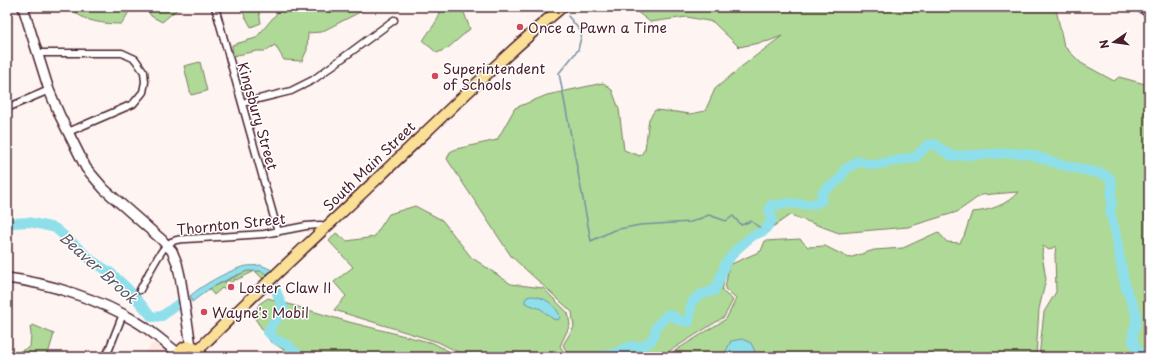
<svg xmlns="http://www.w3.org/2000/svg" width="1156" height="364" font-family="'Playpen Sans',sans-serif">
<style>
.built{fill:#fde8e2}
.green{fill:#aed997;stroke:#7c7c61}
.water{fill:#8fdfea;stroke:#73929e}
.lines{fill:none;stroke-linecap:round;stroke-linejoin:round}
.stream{stroke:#73929e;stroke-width:1.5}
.river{stroke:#8fdfea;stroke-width:10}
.street-casing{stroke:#4a1f2b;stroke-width:9}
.secondary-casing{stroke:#4a1f2b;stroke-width:12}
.primary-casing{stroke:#4a1f2b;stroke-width:13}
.street{stroke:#fff;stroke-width:6}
.secondary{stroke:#fff;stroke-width:9}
.primary{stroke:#fadf96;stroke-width:10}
.poi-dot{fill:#d1495b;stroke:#fff;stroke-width:1.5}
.labels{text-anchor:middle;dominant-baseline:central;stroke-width:3;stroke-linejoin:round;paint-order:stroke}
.poi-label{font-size:14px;fill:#4a1f2b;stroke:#fff;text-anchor:start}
.street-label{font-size:14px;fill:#4a1f2b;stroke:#fff}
.water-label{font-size:15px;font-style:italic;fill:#5f5964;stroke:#fff}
</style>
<rect width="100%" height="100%" fill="#fef5f2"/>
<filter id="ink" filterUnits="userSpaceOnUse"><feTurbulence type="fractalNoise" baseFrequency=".025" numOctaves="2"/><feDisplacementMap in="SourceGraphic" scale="8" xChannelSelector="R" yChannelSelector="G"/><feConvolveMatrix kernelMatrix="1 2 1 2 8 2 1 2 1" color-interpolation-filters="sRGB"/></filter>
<g filter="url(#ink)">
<path class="built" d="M 154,342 L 168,357 L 141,357 Z"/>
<path class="green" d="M 71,7 L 133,7 L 131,8 L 122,24 C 105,24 80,22 71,7 Z
M 146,7 L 180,7 L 162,22 L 151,16 Z
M 240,7 L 258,7 L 261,23 L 251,27 Z
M 282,7 L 373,7 L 362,11 L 321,32 L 308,33 L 307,50 L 302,61 L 284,60 L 275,45 L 265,51 L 256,51 L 233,56 L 232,45 L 256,38 Z
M 431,7 L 462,7 L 470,29 L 448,48 L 437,53 L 423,41 C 429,30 436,25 440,13 Z
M 631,7 L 1058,7 L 1056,9 L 1064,46 L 1081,63 L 1114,81 L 1119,77 L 1145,84 L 1149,86 L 1149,357 L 1039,357 L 1044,312 L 1056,292 L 1055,254 L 1056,246 L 1049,250 L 1043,246 L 1042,255 L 1046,279 L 1039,309 L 1036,357 L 665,357 L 726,319 L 736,299 L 725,289 L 729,265 L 761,251 L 765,241 L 800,239 L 808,247 L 825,246 L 849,258 L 874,250 L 903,248 L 938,232 L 947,242 L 960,243 L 964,236 L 972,212 C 989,211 1007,205 1018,192 L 981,195 L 957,212 L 908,227 L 839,233 L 790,215 L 742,248 L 727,265 L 722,291 L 733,300 L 724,317 L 660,357 L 569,357 L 563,345 L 574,327 L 572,312 L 511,256 L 447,159 L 450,152 L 456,149 L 497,140 L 515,108 L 547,95 L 603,83 L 612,90 L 619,109 L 624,150 L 640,156 L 645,149 L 649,119 L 655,110 L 676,112 L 690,114 L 705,111 L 715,89 L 741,67 L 782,36 L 769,41 L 739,47 L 713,22 L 687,17 L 650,22 Z
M 200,62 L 207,91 L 191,95 L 184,66 Z
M 415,206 L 442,220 L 471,257 L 511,284 L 543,288 L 568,313 L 570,325 L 560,346 L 567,357 L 468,357 L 438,342 L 334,310 L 346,296 L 334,282 L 353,267 L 329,241 L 336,233 L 347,241 L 374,237 L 389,214 Z
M 247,271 L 263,271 L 267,275 L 263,279 L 255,271 L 236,280 L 235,279 L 231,283 L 228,280 L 225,283 L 227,285 L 224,289 L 222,288 L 214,295 L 209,289 Z
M 268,298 L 349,322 L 433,343 L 460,357 L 295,357 L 270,341 L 254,317 L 259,304 Z
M 33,325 L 54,334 L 47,357 L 7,357 L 7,350 L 8,352 L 18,352 L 30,347 L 31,334 L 30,327 Z"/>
<path class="water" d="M 261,265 L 272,270 L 267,275 L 262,271 L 247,271 L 228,279 L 209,289 L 192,302 L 190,296 C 204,284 224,273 242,267 C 248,265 255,266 261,265 Z
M 531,296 C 543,296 557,305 560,317 L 558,320 L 553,319 L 541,309 L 525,303 L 525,300 L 527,297 Z
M 742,339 L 751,343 L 756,354 L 755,357 L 723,357 L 731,341 Z"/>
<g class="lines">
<path class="stream" d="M 568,16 L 582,33 L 578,50 L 559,73 L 591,241 L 614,230 L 640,225 L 691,222 L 709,215 L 726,221 L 733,216 L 741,225 L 751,221 L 764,231"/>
<path class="river" d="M 12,223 L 29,222 L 55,228 L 76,246 L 91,260 L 111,273 L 128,289 L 152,317 L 162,316 L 177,305
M 274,286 L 284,310 L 271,326 L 268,332 C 274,338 279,343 287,344 L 293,351 L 302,357
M 364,357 L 365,357
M 395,357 L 401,356 L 405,357
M 592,357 L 611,355 L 631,346 L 641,347 L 651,341 L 654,335 L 657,326 L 668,314 L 682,321 L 689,322 C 690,317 690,312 691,306 C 694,295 704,293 714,291 L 720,279 L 725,264 L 736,250 L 752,236 L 764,231 L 772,220 L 769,210 L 771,205 C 780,207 780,204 787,203 C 798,203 812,208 822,200 L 822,193 C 831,183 841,183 845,169 L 852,166 L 857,161 L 874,165 L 916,157 L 927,145 L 935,144 L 942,150 L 952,156 L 1009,153 L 1029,154 L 1062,165 L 1103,174 L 1110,178 L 1112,186 L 1111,195 L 1112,202 L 1110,212 L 1115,230 L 1122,270 L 1126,289 L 1136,312 L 1136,322 L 1133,333 L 1133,342 L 1138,350 L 1145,357"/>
<g class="street-casing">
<path id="street" d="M 215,7 L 278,232
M 1138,7 L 1149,14
M 37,53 L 122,53 L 135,59 L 144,72 L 145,82 L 143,92 L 133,104 L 68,132
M 242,103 L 291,91 L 313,80 L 394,20
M 7,108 L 49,90
M 140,290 C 146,279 159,251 168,244 C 173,240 180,239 186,239 L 264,234 L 306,226 L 320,225 L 327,226
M 106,357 L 123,314"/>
</g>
<g class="secondary-casing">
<path id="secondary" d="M 23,7 L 49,90 L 60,116 L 86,168 L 104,189 L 162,240 L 172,251 L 177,263 L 180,276 L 191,346
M 7,278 C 49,283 101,300 137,322 C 152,331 165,343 179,354"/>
</g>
<g class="primary-casing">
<path id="primary" d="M 199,349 C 257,291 318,235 378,178 C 439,120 498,61 562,7
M 178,357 C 181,342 199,343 202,357"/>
</g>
<use href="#street" class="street"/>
<use href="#secondary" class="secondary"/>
<use href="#primary" class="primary"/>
</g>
</g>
<g class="poi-dot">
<circle cx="520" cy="27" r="4"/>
<circle cx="435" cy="76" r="4"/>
<circle cx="231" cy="287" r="4"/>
<circle cx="204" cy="312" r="4"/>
</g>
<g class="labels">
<g class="poi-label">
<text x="528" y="27">Once a Pawn a Time</text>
<text x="443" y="68">Superintendent<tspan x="443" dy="16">of Schools</tspan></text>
<text x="239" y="287">Loster Claw II</text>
<text x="212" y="312">Wayne's Mobil</text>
</g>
<g class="street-label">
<text transform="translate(258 116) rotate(74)">Kingsbury Street</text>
<text transform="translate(369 166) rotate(-44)">South Main Street</text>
<text transform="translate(231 224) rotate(-6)">Thornton Street</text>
</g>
<g class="water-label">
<text transform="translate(99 267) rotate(42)">Beaver Brook</text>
</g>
</g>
<rect width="1156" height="364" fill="none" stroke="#fff" stroke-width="24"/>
<rect x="12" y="12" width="1132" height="340" fill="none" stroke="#4a1f2b" stroke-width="1.5" filter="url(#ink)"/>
<g transform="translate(1114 42) rotate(257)" stroke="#ffffff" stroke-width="3" paint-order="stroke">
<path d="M0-3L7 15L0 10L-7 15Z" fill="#4a1f2b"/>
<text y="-6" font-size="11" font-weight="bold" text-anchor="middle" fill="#4a1f2b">N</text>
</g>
</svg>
